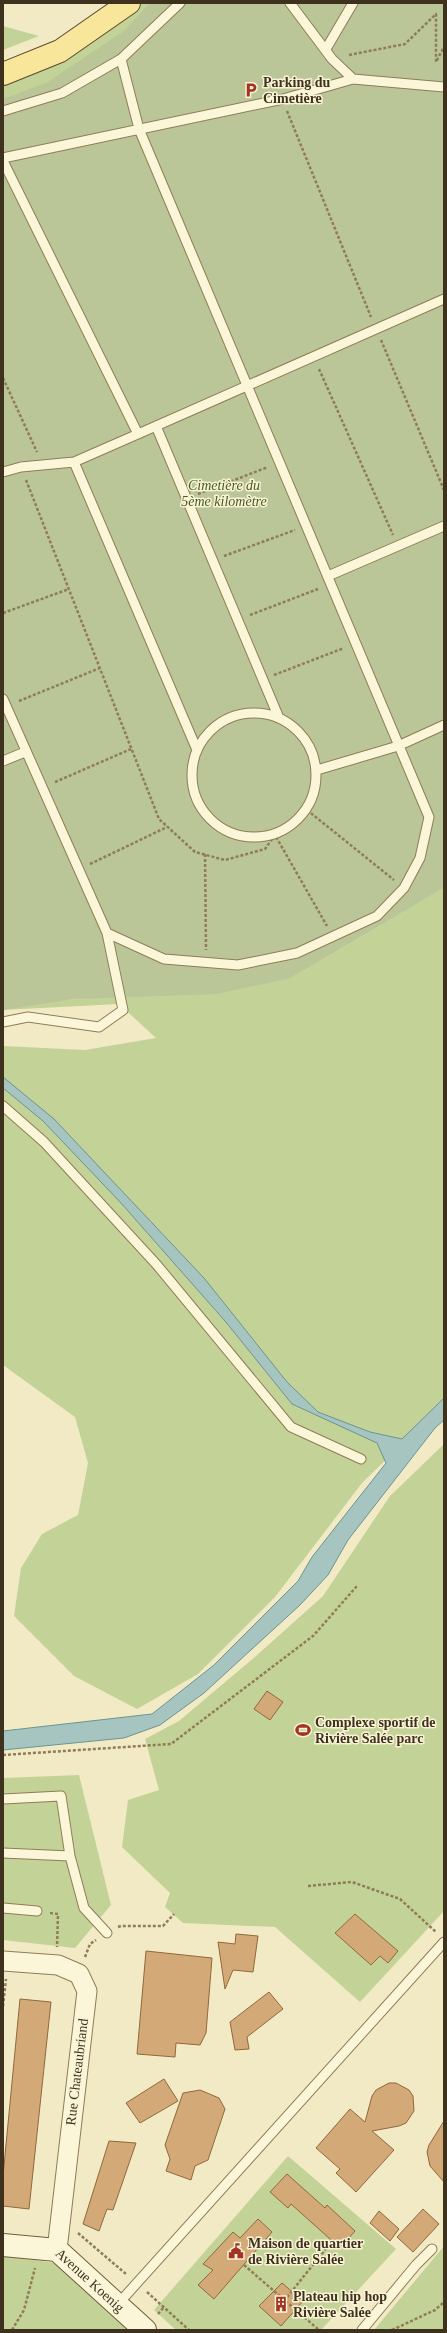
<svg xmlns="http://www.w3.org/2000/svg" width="447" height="2333" font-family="'Times New Roman',serif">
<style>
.green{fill:#c3d297}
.cemetery{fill:#bac697}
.water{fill:#a7c5c0;stroke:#6c9490}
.building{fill:#d3a977;stroke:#90683c}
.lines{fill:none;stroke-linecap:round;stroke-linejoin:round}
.service-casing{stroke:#8f7c59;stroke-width:11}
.minor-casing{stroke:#8f7c59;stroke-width:21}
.secondary-casing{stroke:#715d3c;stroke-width:24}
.primary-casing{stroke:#5d492d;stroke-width:24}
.path{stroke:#8f7c59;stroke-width:2.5;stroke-dasharray:3 2;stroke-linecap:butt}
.service{stroke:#fcf6d9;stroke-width:9}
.minor{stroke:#fcf6d9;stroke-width:19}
.secondary{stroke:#fcf6d9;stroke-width:22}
.primary{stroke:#f8e69a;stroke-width:22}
.labels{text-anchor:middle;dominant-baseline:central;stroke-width:3;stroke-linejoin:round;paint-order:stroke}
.poi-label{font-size:14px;font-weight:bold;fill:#3e311e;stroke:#f9f3d5;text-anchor:start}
.park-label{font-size:14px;font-style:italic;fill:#465c23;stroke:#f9f3d5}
.street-label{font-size:14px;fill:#3e311e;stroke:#f9f3d5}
</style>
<rect width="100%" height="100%" fill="#f2eac5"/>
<path class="green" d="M 129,3 L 180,3 L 3,126 L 3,74 Z
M 3,26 L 39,36 L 3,50 Z
M 444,888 L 444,1403 L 362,1483 L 275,1597 L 198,1674 L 137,1709 L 74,1676 L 14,1616 L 21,1568 L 42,1534 L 78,1515 L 88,1463 L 75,1417 L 3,1365 L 3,1046 L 85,1050 L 156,1038 L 119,1004 L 3,1010 L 3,1006 L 291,978 Z
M 444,1444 L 444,1911 L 360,2002 L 275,1927 L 183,1923 L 165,1907 L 170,1893 L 122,1847 L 128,1800 L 159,1790 L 145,1739 L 179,1721 L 256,1656 L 323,1596 L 390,1496 Z
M 79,1775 L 111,1905 L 75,1948 L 3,1940 L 3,1778 Z
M 288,2156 L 396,2249 L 321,2330 L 176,2330 L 154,2310 Z
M 444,2246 L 444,2330 L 374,2330 Z
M 3,2255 L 55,2263 L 71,2275 L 132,2330 L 3,2330 Z"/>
<path class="cemetery" d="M 150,3 L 444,3 L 444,888 L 291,978 L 216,994 L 74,999 L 3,1010 L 3,99 L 46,83 L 124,31 Z"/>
<path class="water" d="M 3,1077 L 54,1119 L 204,1278 L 287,1382 L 318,1412 L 370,1432 L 402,1439 L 444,1398 L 444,1420 L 435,1428 L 348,1540 L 328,1575 L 300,1605 L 204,1693 L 160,1725 L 124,1738 L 3,1750 L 3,1731 L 152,1714 L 214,1665 L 298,1581 L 312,1557 L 386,1463 L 377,1443 L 292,1404 L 225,1321 L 121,1203 L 43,1121 L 3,1088 Z"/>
<path class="building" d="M 267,1691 L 283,1702 L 270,1720 L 254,1709 Z
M 355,1914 L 398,1951 L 388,1963 L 380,1956 L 371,1965 L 335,1933 Z
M 236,1934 L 258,1936 L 253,1972 L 233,1970 L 225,1989 L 218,1942 L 235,1944 Z
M 146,1951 L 212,1958 L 206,2033 L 200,2045 L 176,2043 L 175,2057 L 137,2054 Z
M 269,1992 L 283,2009 L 247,2037 L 249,2049 L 235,2050 L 230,2022 Z
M 20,1999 L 51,2002 L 29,2209 L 3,2206 L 3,2176 Z
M 164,2079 L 178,2101 L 140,2123 L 126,2103 Z
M 389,2083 L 396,2083 L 409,2090 L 413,2096 L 414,2111 L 406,2123 L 399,2126 L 372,2131 L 394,2150 L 356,2192 L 336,2173 L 340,2169 L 316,2148 L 350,2109 L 365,2122 L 372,2096 L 376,2090 Z
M 200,2090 L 219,2098 L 225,2109 L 208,2160 L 195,2166 L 191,2180 L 166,2171 L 170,2159 L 165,2145 L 183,2093 Z
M 444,2121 L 444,2182 L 430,2166 L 427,2152 L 429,2145 Z
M 109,2141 L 136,2143 L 113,2210 L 107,2209 L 99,2231 L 83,2224 Z
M 287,2174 L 325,2208 L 327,2205 L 355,2231 L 340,2248 L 291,2204 L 288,2208 L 270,2192 Z
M 423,2209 L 439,2224 L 413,2252 L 397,2237 Z
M 379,2211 L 399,2229 L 390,2241 L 370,2223 Z
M 258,2219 L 272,2232 L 214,2299 L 198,2285 L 213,2270 L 203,2264 L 233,2232 L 240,2238 Z
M 282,2283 L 303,2301 L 281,2326 L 259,2306 Z"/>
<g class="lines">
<g class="service-casing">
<path id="service" d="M 326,49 L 353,3
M 353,79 L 444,87
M 3,111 L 62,93 L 121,59
M 3,158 L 283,99 L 353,79 L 332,59 L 290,3
M 3,161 L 138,434 L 74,462 L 21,467 L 3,472
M 156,426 L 279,718
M 138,434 L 444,299
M 74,462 L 197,750
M 328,576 L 444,526
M 3,699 L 107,933 L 164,959 L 238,965 L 297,953 L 377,916 L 404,888 L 420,858 L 429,817 L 139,129 L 121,59 L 180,3
M192 775a62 62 0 1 1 124 0a62 62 0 1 1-124 0Z
M 3,761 L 25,752
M 317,770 L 398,746 L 444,725
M 3,1022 L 28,1017 L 99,1027 L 123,1010 L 107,933
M 3,1106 L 44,1142 L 157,1265 L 291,1427 L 361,1459
M 3,1799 L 61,1796 L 70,1856 L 84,1908 L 107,1933
M 3,1853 L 70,1856
M 3,1908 L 37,1911
M 118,2304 L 444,1942
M 362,2330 L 416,2265 L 432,2249"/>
</g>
<g class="minor-casing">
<path id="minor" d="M 3,1961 L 58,1965 L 79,1974 L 87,1991 L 57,2250"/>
</g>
<g class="secondary-casing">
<g id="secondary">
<path id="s1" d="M 3,2245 L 57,2250 L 145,2330"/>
</g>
</g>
<g class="primary-casing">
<path id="primary" d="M 3,74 L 60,51 L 129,3"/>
</g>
<path class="path" d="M 349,55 L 405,44 L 436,14 L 436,62 L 444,47
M 287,111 L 371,317
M 381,340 L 444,490
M 319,369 L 393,535
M 3,378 L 37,452
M 26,480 L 159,819 L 195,852 L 225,860 L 265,849 L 275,835 L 327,926
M 198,494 L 268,467
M 224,556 L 295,530
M 3,613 L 69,589
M 250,615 L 318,589
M 274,675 L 344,648
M 19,701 L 100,668
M 55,782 L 131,749
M 307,810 L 394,880
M 205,854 L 206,950
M 90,864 L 167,827
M 3,1755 L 171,1744 L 313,1636 L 357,1586
M 308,1886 L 352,1882 L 400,1899 L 436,1932
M 50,1913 L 58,1914 L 57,1947
M 118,1927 L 121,1926 L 163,1926 L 174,1914
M 85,1957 L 90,1944 L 96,1940
M 3,2006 L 6,1979
M 78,2233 L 126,2274
M 244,2265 L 319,2330
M 147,2292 L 189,2330
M 284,2301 L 332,2241
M 158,2314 L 164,2307
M 12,2330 L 24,2310 L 35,2268
M 392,2330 L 435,2310 L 444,2302"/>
<use href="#service" class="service"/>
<use href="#minor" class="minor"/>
<use href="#secondary" class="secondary"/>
<use href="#primary" class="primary"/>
</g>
<defs>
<g id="parking-bare" transform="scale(1.2)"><path d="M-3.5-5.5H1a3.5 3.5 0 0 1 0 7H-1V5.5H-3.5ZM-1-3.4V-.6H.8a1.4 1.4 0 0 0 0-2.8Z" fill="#a33323" stroke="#f9f3d5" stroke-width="2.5" paint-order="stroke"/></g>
<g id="stadium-bare" transform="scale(1.2)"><path d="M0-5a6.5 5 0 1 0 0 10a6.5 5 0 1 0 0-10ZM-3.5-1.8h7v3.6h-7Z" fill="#a33323" stroke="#f9f3d5" stroke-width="2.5" paint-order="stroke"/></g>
<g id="civic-bare" transform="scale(1.2)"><path d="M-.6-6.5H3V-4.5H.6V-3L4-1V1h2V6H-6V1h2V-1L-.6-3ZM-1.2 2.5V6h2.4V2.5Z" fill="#a33323" stroke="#f9f3d5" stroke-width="2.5" paint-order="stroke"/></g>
<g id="building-bare" transform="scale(1.2)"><path d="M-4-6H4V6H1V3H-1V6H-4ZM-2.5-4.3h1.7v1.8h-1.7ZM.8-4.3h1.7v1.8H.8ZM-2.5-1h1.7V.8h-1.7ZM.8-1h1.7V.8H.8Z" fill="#a33323" stroke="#f9f3d5" stroke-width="2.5" paint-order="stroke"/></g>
</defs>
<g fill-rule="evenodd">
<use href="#parking-bare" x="251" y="90"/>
<use href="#stadium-bare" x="303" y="1730"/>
<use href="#civic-bare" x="236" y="2251"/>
<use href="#building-bare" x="281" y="2304"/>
</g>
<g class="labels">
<g class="poi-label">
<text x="263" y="82">Parking du<tspan x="263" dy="16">Cimetière</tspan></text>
<text x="315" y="1722">Complexe sportif de<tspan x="315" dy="16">Rivière Salée parc</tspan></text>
<text x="248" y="2243">Maison de quartier<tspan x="248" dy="16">de Rivière Salée</tspan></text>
<text x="293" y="2296">Plateau hip hop<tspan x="293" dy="16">Rivière Salée</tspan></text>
</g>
<g class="park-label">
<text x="224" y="485">Cimetière du<tspan x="224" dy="16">5ème kilomètre</tspan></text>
</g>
<g class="street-label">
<text transform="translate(77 2072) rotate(-83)">Rue Chateaubriand</text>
<text stroke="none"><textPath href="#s1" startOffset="99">Avenue Koenig</textPath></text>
</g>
</g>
<rect width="447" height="2333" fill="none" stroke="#3e311e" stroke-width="8"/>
</svg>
